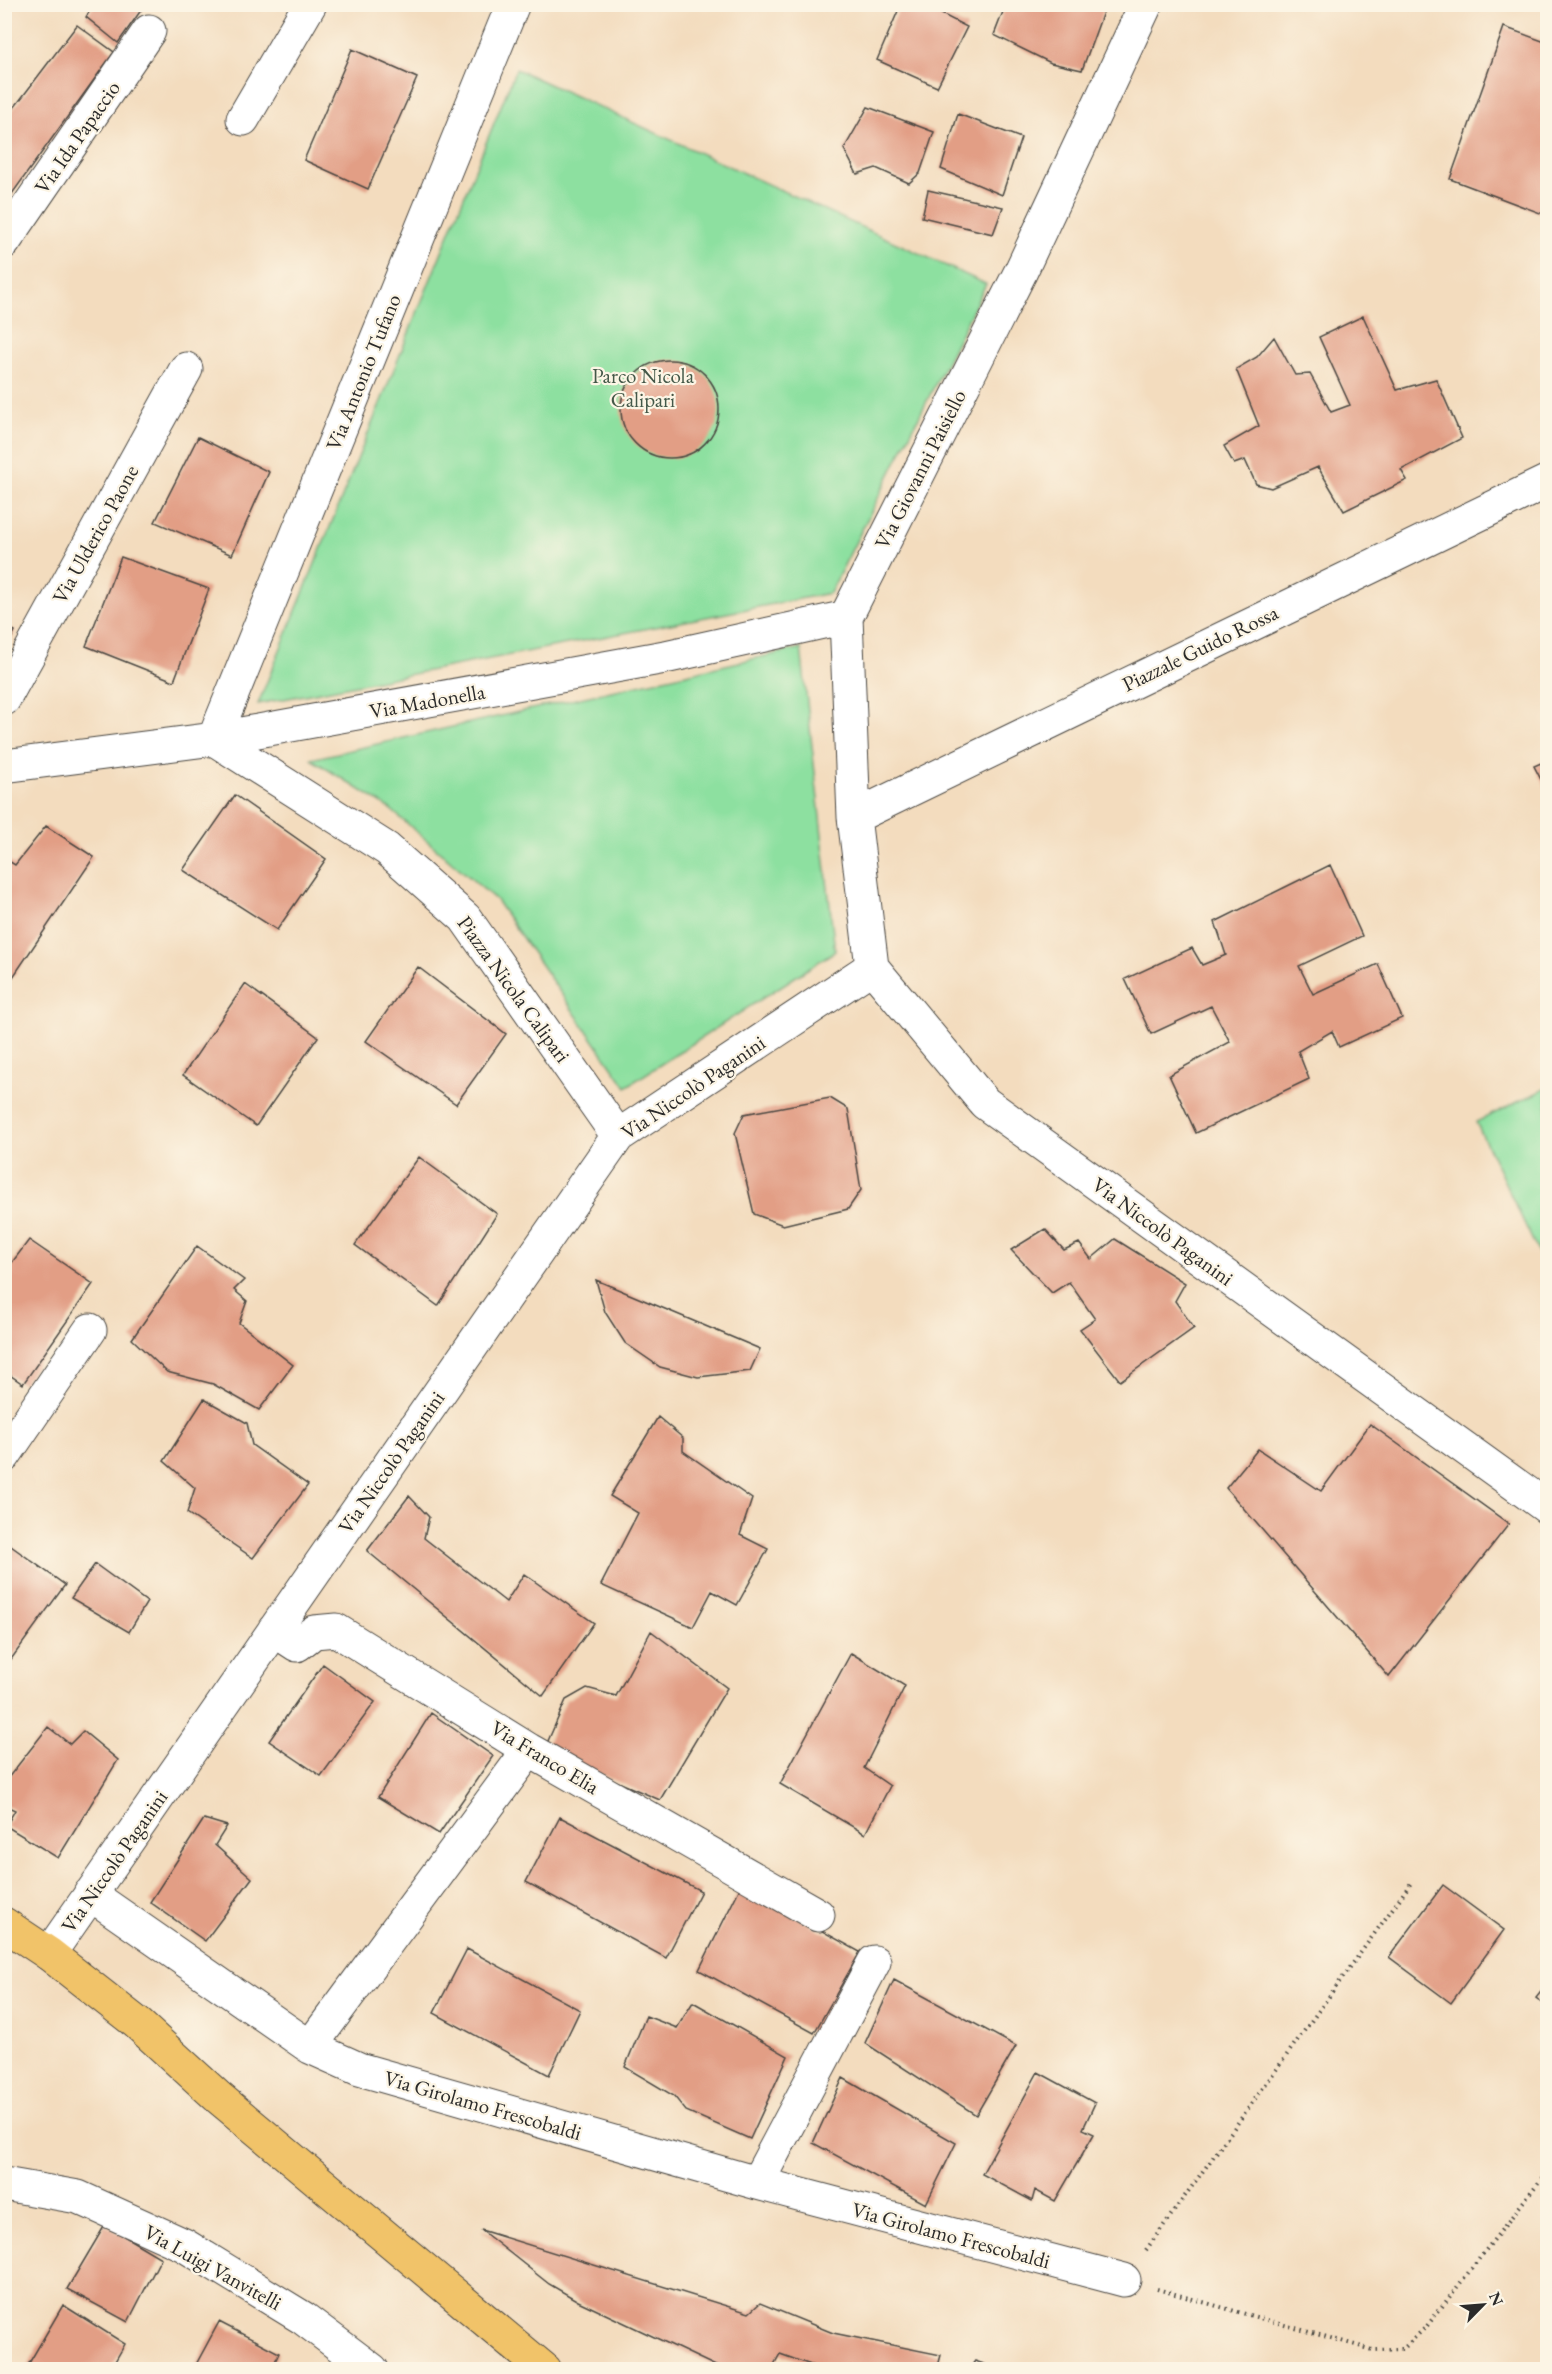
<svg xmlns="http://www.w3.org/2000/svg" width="1552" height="2374" font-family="'EB Garamond',serif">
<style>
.green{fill:#8de0a0;stroke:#5c8666;stroke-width:1.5}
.building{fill:#e29e85}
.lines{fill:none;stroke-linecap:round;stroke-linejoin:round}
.minor-casing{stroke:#494641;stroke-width:35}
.major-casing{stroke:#494641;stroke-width:35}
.path{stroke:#494641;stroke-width:4;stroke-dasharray:1.5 4.5;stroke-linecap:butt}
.minor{stroke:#fff;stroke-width:33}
.major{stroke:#f1c369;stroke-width:33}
.labels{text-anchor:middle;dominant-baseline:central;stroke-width:4.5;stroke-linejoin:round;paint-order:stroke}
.street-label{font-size:21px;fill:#2b2b2b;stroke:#fcf5e5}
.park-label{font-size:21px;fill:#445848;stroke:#fcf5e5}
</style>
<rect width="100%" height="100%" fill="#fcf5e5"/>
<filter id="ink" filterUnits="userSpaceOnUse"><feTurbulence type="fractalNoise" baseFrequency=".0167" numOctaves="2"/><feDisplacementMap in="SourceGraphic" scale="12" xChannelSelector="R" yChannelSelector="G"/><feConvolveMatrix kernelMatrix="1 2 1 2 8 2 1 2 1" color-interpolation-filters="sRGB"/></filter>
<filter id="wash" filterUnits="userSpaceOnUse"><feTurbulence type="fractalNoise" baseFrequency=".008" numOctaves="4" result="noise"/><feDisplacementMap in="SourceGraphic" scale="24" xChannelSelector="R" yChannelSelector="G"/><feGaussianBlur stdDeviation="1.35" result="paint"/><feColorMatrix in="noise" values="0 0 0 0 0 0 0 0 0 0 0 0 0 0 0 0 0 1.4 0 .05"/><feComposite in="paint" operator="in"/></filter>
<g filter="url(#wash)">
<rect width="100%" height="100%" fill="#f3dcbe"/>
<path class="green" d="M 516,69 L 986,284 L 830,593 L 258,704 Z
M 801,648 L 835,951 L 626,1087 L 496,900 L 389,808 L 311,759 Z
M 1547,1088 L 1548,1252 L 1540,1256 L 1476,1122 Z"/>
<g id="blocks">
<path class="building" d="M 94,4 L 142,4 L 144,6 L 118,43 L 86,17 Z
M 901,4 L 922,4 L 967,27 L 937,87 L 877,60 Z
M 1006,4 L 1106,4 L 1082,70 L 1051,63 L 994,35 Z
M 77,25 L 114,52 L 4,205 L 4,121 Z
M 1504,27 L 1548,43 L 1548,216 L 1450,179 Z
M 352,49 L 417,78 L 368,189 L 304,160 Z
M 868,107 L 934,132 L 920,173 L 909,183 L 876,168 L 857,174 L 844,149 Z
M 958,114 L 1021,138 L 1002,195 L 941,169 Z
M 928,190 L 1003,207 L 993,234 L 922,217 Z
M 1363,316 L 1397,390 L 1436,379 L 1462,438 L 1401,470 L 1407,480 L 1344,511 L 1318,467 L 1271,488 L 1256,484 L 1245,460 L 1234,464 L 1224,446 L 1259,426 L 1236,369 L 1257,357 L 1274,337 L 1295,375 L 1310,374 L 1331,412 L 1350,405 L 1319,337 Z
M621 409a49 49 0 1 1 98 0a49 49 0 1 1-98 0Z
M 198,437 L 269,472 L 232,555 L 155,522 Z
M 121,557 L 209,589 L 174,681 L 86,646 Z
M 4,625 L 15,631 L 4,652 Z
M 1548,760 L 1548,793 L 1534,766 Z
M 235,795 L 326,859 L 277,930 L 183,870 Z
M 46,826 L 94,857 L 13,977 L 4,971 L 4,858 L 15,865 Z
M 1330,865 L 1362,936 L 1299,966 L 1313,994 L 1378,964 L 1402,1018 L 1339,1047 L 1332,1031 L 1298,1051 L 1309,1079 L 1196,1133 L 1169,1075 L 1230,1042 L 1211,1006 L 1151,1034 L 1125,979 L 1192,948 L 1202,965 L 1226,955 L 1215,922 Z
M 418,967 L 506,1034 L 456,1104 L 366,1041 Z
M 245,984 L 318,1037 L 256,1126 L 183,1075 Z
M 830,1098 L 848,1109 L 861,1190 L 848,1209 L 783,1225 L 754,1214 L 735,1133 L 744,1114 Z
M 419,1157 L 497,1214 L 438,1306 L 355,1245 Z
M 1045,1229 L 1064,1250 L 1079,1243 L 1091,1259 L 1115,1239 L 1185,1283 L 1175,1301 L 1194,1328 L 1120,1381 L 1080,1329 L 1095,1319 L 1069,1282 L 1052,1293 L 1011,1250 Z
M 29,1240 L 93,1284 L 23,1384 L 4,1371 L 4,1273 Z
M 197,1246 L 244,1280 L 234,1290 L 247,1301 L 239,1323 L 293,1365 L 259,1410 L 213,1384 L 167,1372 L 132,1339 Z
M 596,1280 L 760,1349 L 750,1371 L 698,1377 L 660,1367 L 625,1343 L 605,1312 Z
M 204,1399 L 247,1423 L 252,1445 L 308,1485 L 253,1558 L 187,1513 L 195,1488 L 164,1461 Z
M 658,1417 L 683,1438 L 683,1451 L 752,1499 L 740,1535 L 768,1549 L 737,1605 L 712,1591 L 693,1627 L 601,1585 L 638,1513 L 610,1496 Z
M 1370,1424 L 1509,1524 L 1389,1677 L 1226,1488 L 1258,1449 L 1321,1491 Z
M 409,1496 L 429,1517 L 424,1538 L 506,1602 L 524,1574 L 594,1623 L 543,1696 L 367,1551 Z
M 4,1541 L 65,1585 L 4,1669 Z
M 95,1564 L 147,1602 L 129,1632 L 71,1598 Z
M 651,1631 L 727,1688 L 660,1800 L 544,1750 L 566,1700 L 587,1688 L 616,1696 Z
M 851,1653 L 905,1686 L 864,1768 L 890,1786 L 865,1834 L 780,1784 Z
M 323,1664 L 375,1702 L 321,1776 L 269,1741 Z
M 431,1713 L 493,1756 L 439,1834 L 378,1797 Z
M 48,1727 L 70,1744 L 83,1731 L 118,1760 L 58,1858 L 6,1826 L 15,1810 L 4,1805 L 4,1783 Z
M 560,1817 L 701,1891 L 666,1958 L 526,1882 Z
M 204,1819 L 227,1826 L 215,1845 L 252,1878 L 205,1941 L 150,1902 Z
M 1443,1885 L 1504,1930 L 1451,2003 L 1389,1957 Z
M 741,1886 L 860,1952 L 814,2033 L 699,1970 Z
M 467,1949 L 580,2010 L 549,2075 L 434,2013 Z
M 894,1980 L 1016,2046 L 976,2115 L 865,2043 Z
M 1548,1983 L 1548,2007 L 1536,1998 Z
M 693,2002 L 788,2056 L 750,2139 L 686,2111 L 674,2096 L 625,2067 L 646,2016 L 677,2028 Z
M 1038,2072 L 1095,2103 L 1083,2129 L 1094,2134 L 1055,2201 L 1035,2190 L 1032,2201 L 982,2174 Z
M 843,2078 L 956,2143 L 926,2204 L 813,2143 Z
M 105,2225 L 161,2258 L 128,2322 L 67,2289 Z
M 481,2230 L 749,2313 L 760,2303 L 833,2333 L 941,2355 L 937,2370 L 825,2370 L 780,2354 L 771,2370 L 724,2370 L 578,2301 L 549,2284 Z
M 63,2305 L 125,2344 L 110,2370 L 25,2370 Z
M 219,2322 L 279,2353 L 271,2370 L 193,2370 Z
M 975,2361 L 999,2369 L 999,2370 L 968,2370 Z"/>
</g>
</g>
<g filter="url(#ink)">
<use href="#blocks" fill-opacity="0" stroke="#494641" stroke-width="1.5"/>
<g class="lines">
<g class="minor-casing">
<path id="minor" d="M 243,119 L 310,4
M 4,242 L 149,31
M 4,699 L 186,369
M 214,739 L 513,4
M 214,739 L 387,849 L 465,918 L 618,1136
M 4,766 L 214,739 L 665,657 L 846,617
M 854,817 L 1548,481
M 872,967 L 854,817 L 846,617 L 1021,271 L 1146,4
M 872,967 L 985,1103 L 1548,1508
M 4,1456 L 90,1330
M 274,1630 L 297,1645 L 314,1632 L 336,1630 L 529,1750 L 818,1915
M 90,1894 L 310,2047 L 359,2069 L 757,2183 L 1124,2280
M 49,1954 L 618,1136 L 872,967
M 310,2047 L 529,1750
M 757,2183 L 874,1962
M 4,2184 L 78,2197 L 184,2245 L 303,2318 L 372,2370"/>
</g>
<g class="major-casing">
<path id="major" d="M 4,1924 L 49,1954 L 137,2023 L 218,2097 L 545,2370"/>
</g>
<path class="path" d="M 1146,2250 L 1411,1883
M 1157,2289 L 1373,2350 L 1403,2349 L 1427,2326 L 1548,2170"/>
<use href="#minor" class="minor"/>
<use href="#major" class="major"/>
</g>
</g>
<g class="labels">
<g class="street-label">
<text transform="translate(77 137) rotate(-55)">Via Ida Papaccio</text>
<text transform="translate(363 372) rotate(-68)">Via Antonio Tufano</text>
<text transform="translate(920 469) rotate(-63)">Via Giovanni Paisiello</text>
<text transform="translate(95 534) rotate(-61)">Via Ulderico Paone</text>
<text transform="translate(1200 648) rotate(-26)">Piazzale Guido Rossa</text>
<text transform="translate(427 701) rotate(-10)">Via Madonella</text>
<text transform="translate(514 989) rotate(54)">Piazza Nicola Calipari</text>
<text transform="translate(693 1087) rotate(-34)">Via Niccolò Paganini</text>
<text transform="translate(1163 1231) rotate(36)">Via Niccolò Paganini</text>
<text transform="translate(391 1462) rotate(-55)">Via Niccolò Paganini</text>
<text transform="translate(545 1757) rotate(31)">Via Franco Elia</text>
<text transform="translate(114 1861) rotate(-55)">Via Niccolò Paganini</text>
<text transform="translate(483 2105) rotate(16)">Via Girolamo Frescobaldi</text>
<text transform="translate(951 2235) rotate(15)">Via Girolamo Frescobaldi</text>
<text transform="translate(213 2267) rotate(29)">Via Luigi Vanvitelli</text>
</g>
<g class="park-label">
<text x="643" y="375">Parco Nicola<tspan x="643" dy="24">Calipari</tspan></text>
</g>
</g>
<rect width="1552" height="2374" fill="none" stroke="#fcf5e5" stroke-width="24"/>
<g transform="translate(1483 2305) rotate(65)" stroke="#fcf5e5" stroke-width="4.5" paint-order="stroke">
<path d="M0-4.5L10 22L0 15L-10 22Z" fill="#2b2b2b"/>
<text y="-9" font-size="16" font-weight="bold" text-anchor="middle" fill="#2b2b2b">N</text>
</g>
</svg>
